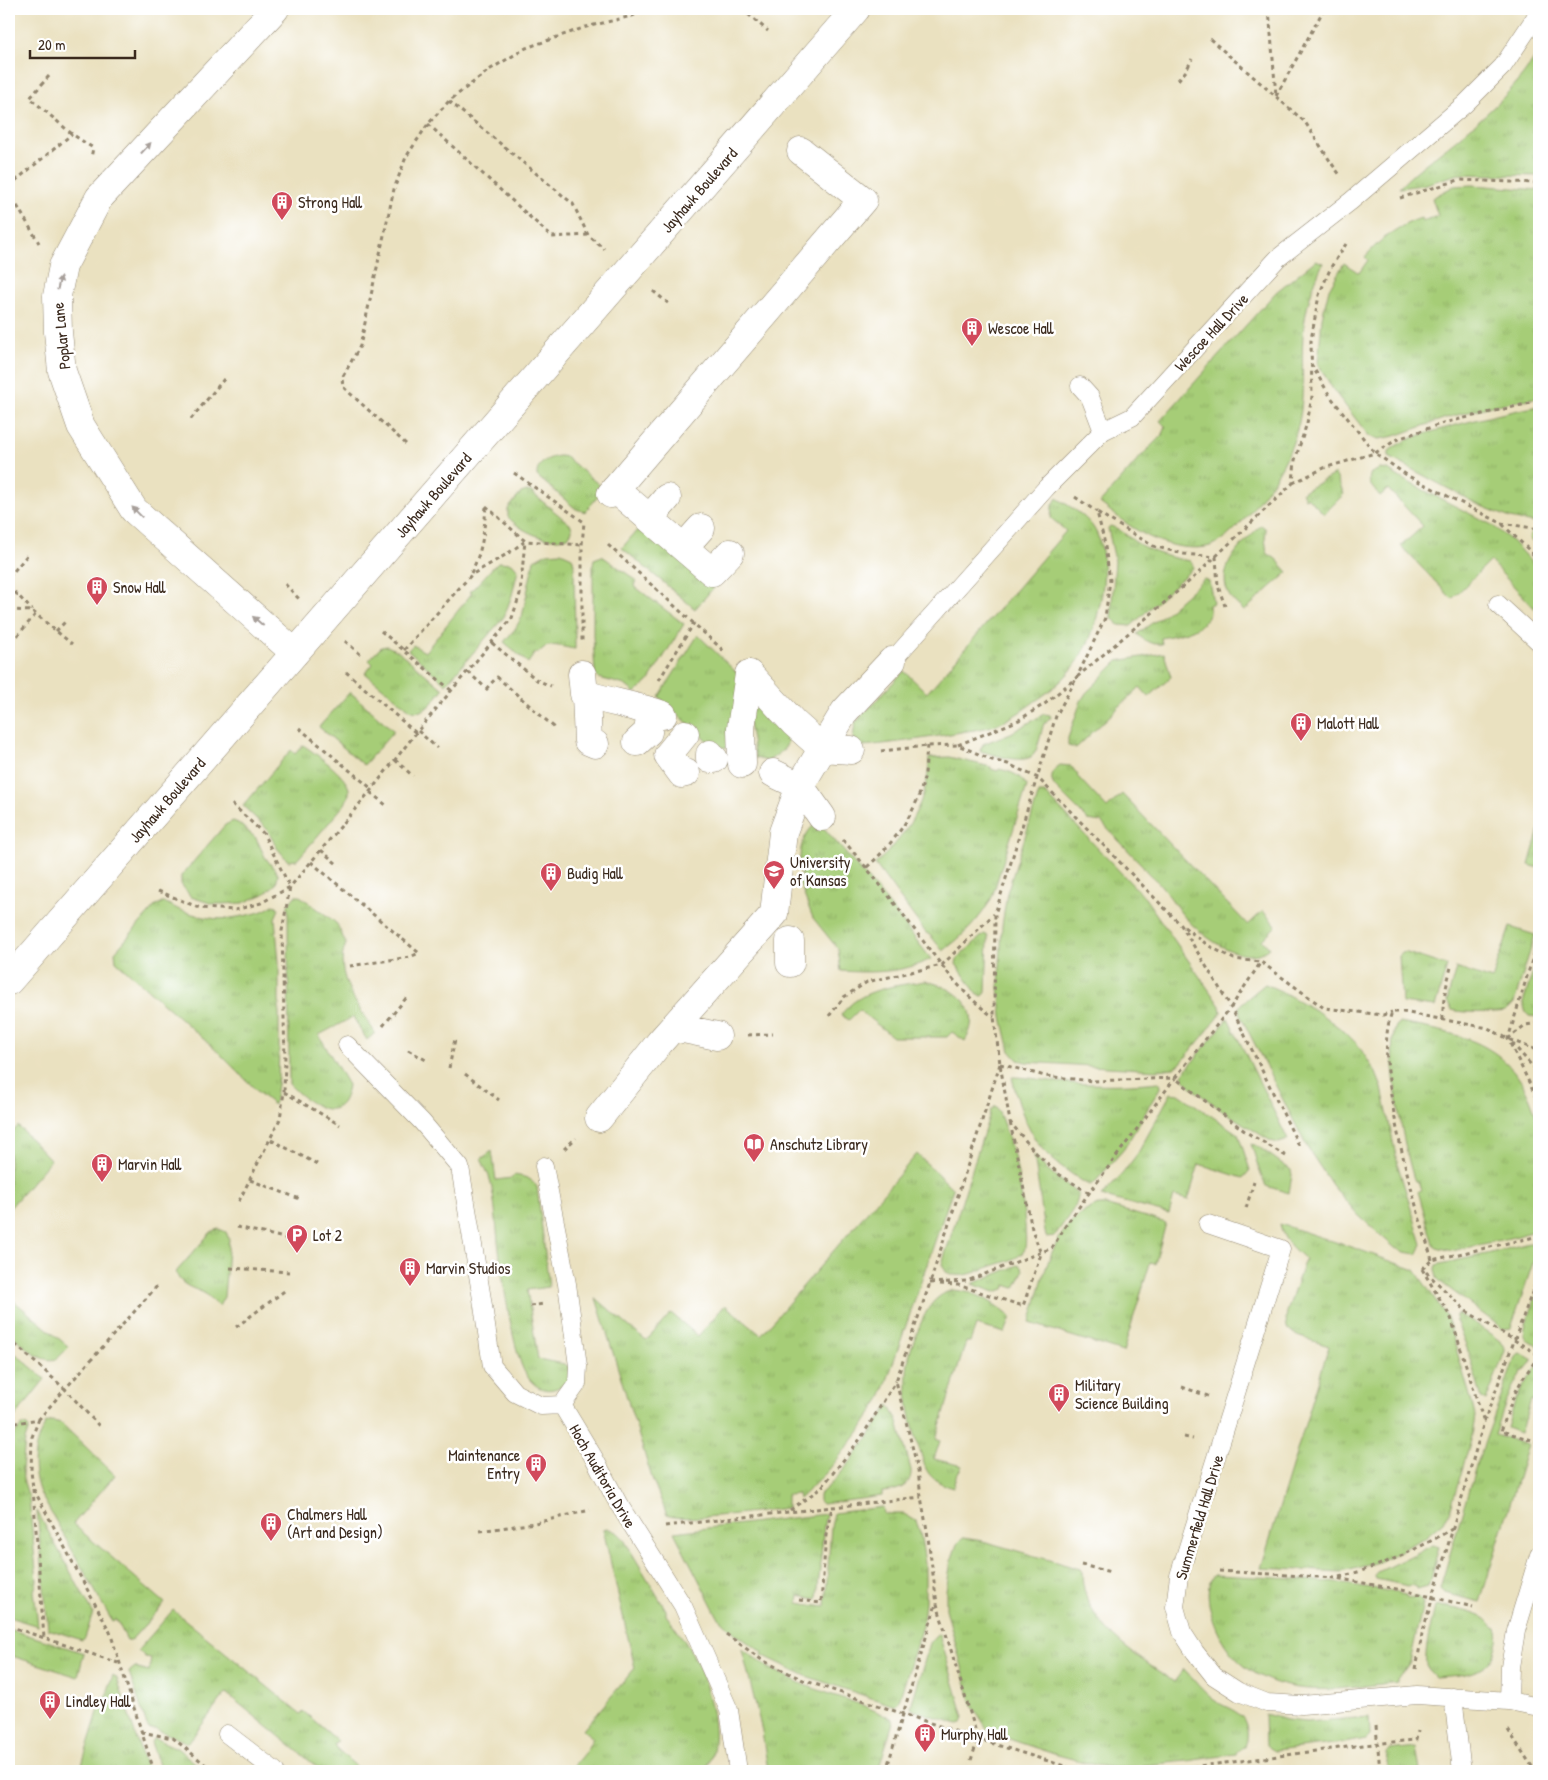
<svg xmlns="http://www.w3.org/2000/svg" width="1548" height="1780" font-family="'Patrick Hand',sans-serif">
<style>
.grass{fill:url(#grass-tufts);stroke:#707c4a}
.lines{fill:none;stroke-linecap:round;stroke-linejoin:round}
.service-casing{stroke:#92866f;stroke-width:19}
.pedestrian-casing{stroke:#92866f;stroke-width:29}
.minor-casing{stroke:#92866f;stroke-width:29}
.path{stroke:#92866f;stroke-width:3;stroke-dasharray:4 4;stroke-linecap:butt}
.service{stroke:#fff;stroke-width:18}
.pedestrian{stroke:#fff;stroke-width:28}
.minor{stroke:#fff;stroke-width:28}
.oneway{fill:#a79f9a}
.labels{text-anchor:middle;dominant-baseline:central;stroke-width:5;stroke-linejoin:round;paint-order:stroke}
.street-label{font-size:16px;fill:#3b2a1e;stroke:#fff}
.poi-label{font-size:16px;fill:#3b2a1e;stroke:#fff;text-anchor:start}
</style>
<defs>
<pattern id="grass-tufts" width="24" height="20" patternUnits="userSpaceOnUse" patternTransform="scale(1.25)"><rect width="24" height="20" fill="#a6cd77"/><path d="M3 7l-1-3M5 7V3M7 7l1-3M15 17l-1-3M17 17v-4M19 17l1-3" fill="none" stroke="#90b066"/></pattern>
</defs>
<rect width="100%" height="100%" fill="#fff"/>
<filter id="ink" filterUnits="userSpaceOnUse"><feTurbulence type="fractalNoise" baseFrequency=".02" numOctaves="2"/><feDisplacementMap in="SourceGraphic" scale="10" xChannelSelector="R" yChannelSelector="G"/><feConvolveMatrix kernelMatrix="1 2 1 2 8 2 1 2 1" color-interpolation-filters="sRGB"/></filter>
<filter id="wash" filterUnits="userSpaceOnUse"><feTurbulence type="fractalNoise" baseFrequency=".0096" numOctaves="4" result="noise"/><feDisplacementMap in="SourceGraphic" scale="20" xChannelSelector="R" yChannelSelector="G"/><feGaussianBlur stdDeviation="1.12" result="paint"/><feColorMatrix in="noise" values="0 0 0 0 0 0 0 0 0 0 0 0 0 0 0 0 0 1.4 0 .05"/><feComposite in="paint" operator="in"/></filter>
<g filter="url(#wash)">
<rect width="100%" height="100%" fill="#eae1c0"/>
<path class="grass" d="M 1539,51 L 1539,176 L 1459,174 L 1422,185 L 1399,188 C 1418,167 1442,152 1464,133 C 1492,110 1521,83 1539,51 Z
M 1473,185 L 1539,190 L 1539,397 L 1491,406 L 1446,418 L 1395,436 L 1379,439 L 1369,436 L 1334,391 L 1318,364 L 1322,318 L 1329,289 L 1344,263 L 1359,273 L 1368,260 L 1365,257 C 1381,238 1398,226 1421,218 L 1422,221 L 1438,216 L 1432,198 L 1454,186 Z
M 1316,260 L 1323,263 C 1312,286 1305,310 1303,335 C 1301,364 1305,393 1299,422 C 1292,453 1277,477 1258,502 C 1246,517 1233,535 1215,544 C 1205,549 1193,548 1182,547 C 1146,541 1127,524 1100,503 L 1144,453 L 1163,434 L 1166,427 L 1160,421 L 1276,292 Z
M 1539,406 L 1539,524 L 1510,518 L 1479,505 L 1389,457 L 1389,451 C 1403,439 1424,434 1442,429 C 1474,420 1506,412 1539,406 Z
M 560,456 L 566,457 L 604,489 L 585,512 L 576,509 L 537,476 C 536,463 549,457 560,456 Z
M 1380,469 L 1388,470 L 1404,480 L 1492,525 L 1513,542 L 1539,571 L 1539,613 L 1490,561 L 1452,599 L 1401,546 L 1423,526 L 1388,489 L 1380,496 C 1373,488 1366,483 1371,473 Z
M 1335,474 L 1344,494 L 1324,514 L 1307,497 L 1305,498 L 1302,492 Z
M 527,491 L 531,492 L 571,525 L 572,531 L 568,537 C 548,544 522,532 508,517 L 508,509 L 521,493 Z
M 1057,498 C 1070,507 1084,514 1093,527 C 1105,545 1105,572 1102,593 C 1093,645 1078,673 1034,702 C 1022,711 1009,720 995,725 C 985,729 972,730 961,732 C 925,739 889,744 852,747 L 855,723 L 904,671 L 927,693 L 1066,531 L 1051,518 L 1052,507 Z
M 643,523 L 715,586 L 695,609 L 622,548 Z
M 1261,525 L 1266,529 L 1265,538 L 1267,553 L 1276,559 L 1288,572 L 1244,611 C 1239,606 1231,600 1228,593 C 1216,565 1244,543 1261,525 Z
M 1110,526 C 1122,529 1127,537 1137,543 C 1153,553 1171,558 1190,561 L 1193,565 L 1193,568 L 1131,626 L 1119,625 L 1111,617 L 1115,561 L 1108,528 Z
M 1536,531 L 1539,532 L 1539,550 L 1529,538 L 1531,532 Z
M 561,552 L 572,557 L 574,564 L 575,649 C 566,648 554,643 545,647 C 541,650 539,653 534,654 L 528,663 L 504,642 L 515,629 L 522,617 L 534,560 L 547,553 Z
M 602,556 L 636,580 L 634,586 L 684,624 L 648,682 L 635,693 L 625,685 L 599,678 L 595,674 L 593,635 L 593,564 L 594,559 Z
M 498,562 L 512,563 L 518,570 L 512,595 L 504,617 L 446,684 L 408,650 L 413,645 L 425,652 L 472,593 L 470,592 Z
M 1204,579 L 1209,581 L 1213,603 L 1209,605 C 1213,630 1179,634 1161,638 L 1162,644 C 1151,645 1145,641 1137,634 L 1166,613 Z
M 698,635 L 744,680 L 734,749 L 713,746 L 659,697 Z
M 387,646 L 398,651 L 443,689 C 435,699 425,717 410,710 L 365,673 L 373,664 L 369,660 L 381,647 Z
M 1164,653 L 1171,677 L 1149,697 L 1140,687 L 1076,748 L 1068,746 L 1068,738 L 1081,701 L 1086,693 L 1118,661 Z
M 350,692 L 394,731 L 364,765 L 319,727 Z
M 760,701 C 771,713 797,733 784,749 C 779,754 774,757 768,761 L 755,758 L 748,717 Z
M 1044,714 L 1050,715 L 1051,718 L 1049,718 L 1046,723 L 1044,723 C 1041,732 1039,746 1034,754 C 1026,766 992,754 980,751 L 983,744 L 1011,733 Z
M 303,745 C 315,753 346,775 349,789 C 350,794 347,799 345,804 L 297,860 L 288,861 L 277,848 L 267,829 L 243,806 L 291,750 L 295,754 Z
M 949,757 L 991,767 L 991,769 L 998,771 L 999,769 C 1012,772 1020,775 1027,786 L 992,897 C 981,919 962,937 943,951 L 930,935 L 926,933 L 875,864 C 905,839 930,798 929,758 Z
M 1060,765 L 1071,766 L 1078,775 L 1077,776 L 1107,808 L 1122,794 L 1248,925 L 1263,911 L 1276,926 L 1262,940 L 1269,948 C 1244,970 1199,934 1182,914 C 1174,904 1168,893 1159,883 C 1153,877 1147,874 1143,866 L 1101,822 L 1088,820 L 1055,787 C 1049,779 1052,770 1060,765 Z
M 1039,793 L 1045,793 L 1145,898 L 1220,1006 L 1221,1012 L 1218,1018 L 1180,1064 L 1174,1068 L 1157,1070 L 1026,1062 L 1018,1060 L 1010,1051 L 1002,1017 L 999,986 L 1002,926 L 1007,893 Z
M 233,821 L 238,823 L 256,838 L 265,857 L 278,874 L 276,884 L 264,894 L 243,903 L 220,904 L 213,904 L 191,897 L 181,884 L 181,876 L 225,825 Z
M 818,821 L 884,898 L 931,959 C 903,973 872,973 841,971 L 838,949 L 813,918 L 799,882 L 802,881 C 798,856 798,839 818,821 Z
M 1539,830 L 1539,868 L 1529,865 Z
M 295,896 L 300,896 L 330,918 L 337,924 L 346,944 C 332,974 360,1008 375,1033 L 367,1040 L 353,1017 L 319,1035 L 348,1085 C 342,1129 307,1103 289,1084 L 288,905 Z
M 162,903 C 170,903 175,909 183,911 C 211,920 219,921 248,915 C 258,913 265,911 273,905 L 277,906 L 279,909 L 275,918 L 279,962 L 279,1047 L 278,1077 L 274,1105 L 260,1094 L 218,1052 L 116,961 L 115,952 L 156,905 Z
M 1510,927 L 1535,935 L 1514,1003 C 1511,1006 1509,1009 1505,1011 C 1496,1013 1460,1013 1452,1010 L 1447,1001 L 1456,968 L 1492,980 Z
M 984,934 L 988,936 L 988,939 L 986,991 L 985,994 L 983,996 L 978,995 L 975,991 L 956,964 L 957,959 Z
M 1404,952 L 1447,966 L 1435,1007 L 1402,1003 L 1399,956 Z
M 1539,952 L 1539,1017 L 1529,1016 L 1526,1013 L 1523,1003 Z
M 925,981 C 955,987 985,1008 965,1041 L 952,1032 L 947,1037 L 893,1037 L 859,1010 L 849,1020 L 841,1015 C 860,988 896,986 925,981 Z
M 1265,984 L 1281,991 L 1318,1012 L 1345,1032 L 1358,1045 L 1376,1073 L 1382,1088 L 1398,1166 L 1422,1244 L 1419,1251 L 1416,1254 L 1404,1252 L 1395,1248 L 1358,1215 L 1332,1185 L 1307,1147 L 1240,1015 L 1239,1008 L 1241,1004 Z
M 1228,1018 L 1288,1140 L 1278,1143 L 1271,1141 C 1255,1131 1186,1090 1182,1075 Z
M 1400,1023 C 1473,1036 1519,1046 1539,1127 L 1539,1229 L 1518,1236 L 1452,1251 L 1437,1247 L 1433,1244 L 1418,1191 L 1421,1190 L 1418,1181 L 1415,1182 C 1405,1154 1384,1050 1396,1026 Z
M 1012,1077 C 1032,1077 1050,1082 1070,1083 C 1100,1085 1130,1085 1159,1082 L 1161,1086 L 1124,1149 L 1095,1182 L 1090,1185 L 1085,1183 C 1073,1175 1061,1167 1050,1157 C 1029,1138 1018,1105 1012,1077 Z
M 1171,1093 L 1179,1094 L 1238,1134 L 1250,1170 L 1243,1178 L 1199,1164 L 1188,1200 L 1174,1196 L 1169,1214 L 1101,1196 L 1123,1173 L 1138,1153 Z
M 996,1106 C 1003,1121 1009,1139 1014,1156 C 1018,1171 1030,1240 1024,1251 C 1018,1260 999,1263 989,1267 C 975,1272 961,1280 946,1272 L 942,1264 L 991,1110 Z
M 18,1126 L 51,1160 L 9,1209 L 9,1136 Z
M 1251,1144 L 1256,1145 L 1291,1170 L 1292,1175 L 1289,1193 L 1266,1186 C 1259,1173 1256,1158 1251,1144 Z
M 492,1151 L 496,1180 L 512,1178 L 514,1175 C 524,1177 531,1177 537,1187 L 549,1287 L 527,1290 L 538,1359 L 564,1364 L 569,1367 L 571,1379 C 561,1388 547,1395 534,1384 C 522,1374 519,1357 515,1343 C 507,1309 502,1275 498,1241 C 496,1222 495,1202 491,1183 C 489,1175 485,1167 481,1159 Z
M 917,1154 L 953,1189 L 881,1398 L 860,1431 L 827,1472 L 799,1499 L 798,1494 L 787,1495 L 787,1508 C 767,1510 680,1523 667,1515 L 652,1478 L 596,1298 L 646,1341 L 671,1313 L 698,1336 L 725,1305 L 761,1335 Z
M 1034,1155 L 1048,1171 L 1078,1193 C 1080,1205 1061,1225 1055,1236 L 1046,1237 L 1045,1232 Z
M 1098,1205 L 1105,1205 L 1166,1223 L 1155,1264 L 1150,1263 L 1123,1352 L 1030,1323 C 1044,1279 1050,1223 1098,1205 Z
M 1280,1224 L 1357,1249 L 1415,1270 L 1447,1317 L 1472,1403 L 1475,1416 L 1472,1436 L 1450,1511 L 1443,1522 L 1424,1538 L 1379,1562 L 1343,1572 L 1261,1568 L 1329,1346 L 1297,1336 L 1287,1328 L 1286,1318 L 1287,1312 L 1305,1259 C 1293,1249 1282,1239 1280,1224 Z
M 219,1229 L 226,1232 L 229,1239 L 224,1297 L 219,1306 C 214,1302 209,1297 204,1293 C 193,1288 179,1285 176,1272 L 210,1233 L 214,1230 Z
M 1529,1243 L 1536,1244 L 1538,1248 L 1511,1328 L 1503,1329 L 1442,1283 L 1437,1278 L 1435,1269 L 1436,1265 L 1487,1254 Z
M 1018,1265 L 1022,1267 L 1023,1271 L 1015,1288 L 1006,1285 L 1004,1289 L 995,1292 L 972,1284 Z
M 1539,1288 L 1539,1346 L 1528,1341 L 1524,1334 L 1525,1327 Z
M 953,1290 C 979,1292 992,1302 1011,1317 L 1005,1333 L 976,1325 L 970,1342 L 966,1342 L 936,1439 L 940,1441 L 934,1459 L 962,1466 L 956,1476 L 953,1488 C 945,1485 936,1482 930,1475 C 924,1468 923,1459 920,1451 C 910,1421 902,1384 910,1353 C 912,1344 916,1336 919,1328 C 926,1310 934,1295 953,1290 Z
M 9,1297 L 69,1347 L 57,1359 C 38,1364 22,1343 9,1332 Z
M 1458,1314 C 1470,1321 1494,1335 1503,1344 C 1505,1347 1505,1348 1505,1351 L 1486,1401 L 1482,1399 L 1466,1345 L 1455,1318 L 1455,1316 Z
M 9,1348 L 45,1379 L 9,1424 Z
M 1521,1353 L 1533,1360 L 1523,1372 L 1522,1371 C 1509,1391 1502,1412 1495,1435 L 1528,1445 L 1480,1602 L 1445,1593 L 1440,1588 L 1475,1469 L 1514,1361 L 1518,1354 Z
M 1539,1364 L 1539,1403 L 1531,1400 L 1520,1433 L 1507,1428 L 1514,1404 L 1523,1386 Z
M 889,1405 L 897,1419 L 911,1470 C 912,1487 897,1491 882,1492 L 882,1496 L 822,1504 L 819,1501 L 819,1495 C 847,1471 869,1437 889,1405 Z
M 53,1421 L 61,1423 L 115,1475 L 73,1524 L 165,1603 L 131,1640 L 127,1640 L 116,1619 L 112,1621 L 40,1493 C 31,1470 32,1445 46,1423 Z
M 22,1425 L 26,1425 L 29,1428 L 25,1440 L 22,1469 L 23,1479 L 29,1498 L 37,1581 L 34,1591 L 38,1626 L 9,1617 L 9,1441 Z
M 883,1507 L 884,1514 L 904,1514 L 916,1521 L 920,1532 L 925,1563 L 925,1602 L 923,1623 L 905,1682 L 898,1703 L 895,1706 L 806,1676 L 762,1655 L 763,1652 L 738,1636 L 718,1617 L 674,1532 L 826,1514 L 824,1524 L 817,1599 L 799,1596 L 798,1603 L 825,1607 L 831,1527 L 834,1513 Z
M 37,1511 L 93,1613 L 85,1638 L 82,1640 L 48,1629 Z
M 607,1528 L 618,1533 L 623,1538 L 666,1610 L 666,1615 C 677,1630 692,1650 699,1667 C 710,1693 725,1750 703,1771 L 569,1771 L 586,1751 L 593,1738 L 583,1730 L 635,1668 L 603,1529 Z
M 963,1538 L 983,1541 L 1080,1569 L 1082,1572 C 1082,1625 1136,1655 1174,1682 L 1184,1669 C 1194,1680 1202,1691 1214,1700 C 1222,1706 1234,1709 1241,1716 C 1248,1723 1249,1738 1245,1746 L 1237,1751 L 1236,1754 L 1187,1761 L 1115,1768 L 1095,1765 L 1054,1754 L 994,1734 L 988,1730 L 976,1711 L 972,1703 L 946,1609 L 946,1591 L 951,1561 L 957,1544 Z
M 1433,1545 L 1439,1547 L 1428,1586 L 1417,1589 L 1417,1587 L 1411,1585 L 1408,1586 L 1376,1579 L 1375,1577 L 1376,1574 L 1378,1572 Z
M 1214,1575 C 1278,1578 1343,1580 1406,1595 L 1406,1597 L 1414,1598 L 1414,1596 L 1420,1598 L 1423,1604 L 1410,1662 L 1398,1679 L 1398,1682 C 1350,1687 1297,1700 1253,1672 C 1234,1660 1222,1644 1214,1622 C 1209,1608 1204,1588 1214,1575 Z
M 1440,1606 C 1451,1607 1477,1613 1486,1619 C 1491,1623 1491,1627 1497,1629 C 1500,1636 1498,1642 1496,1649 C 1489,1676 1458,1675 1435,1677 C 1432,1673 1426,1670 1426,1664 C 1424,1651 1432,1621 1435,1607 Z
M 173,1610 L 301,1714 L 303,1711 L 338,1741 L 334,1746 L 361,1771 L 322,1771 L 226,1693 L 188,1743 L 156,1729 L 149,1729 L 147,1726 L 129,1672 L 135,1667 L 149,1671 L 151,1658 L 145,1657 L 138,1650 Z
M 9,1629 L 84,1653 L 78,1677 L 9,1655 Z
M 939,1634 L 964,1717 L 962,1723 L 958,1724 L 913,1710 L 911,1706 L 930,1643 L 935,1637 Z
M 742,1649 L 771,1669 L 804,1685 L 862,1705 L 891,1718 L 893,1722 L 878,1771 L 768,1771 L 762,1731 Z
M 113,1675 L 117,1678 L 147,1771 L 80,1771 L 102,1699 L 105,1700 Z
M 1265,1714 L 1287,1720 L 1306,1722 L 1369,1717 L 1370,1735 L 1366,1739 L 1350,1742 L 1274,1751 L 1269,1748 L 1266,1745 Z
M 154,1738 L 177,1748 L 205,1771 L 161,1771 L 151,1742 Z
M 1416,1747 L 1420,1771 L 1389,1771 L 1387,1752 L 1390,1750 Z"/>
</g>
<g filter="url(#ink)">
<g class="lines">
<g class="service-casing">
<path id="service" d="M 1080,386 L 1090,397 L 1103,431
M 1498,604 L 1539,642
M 892,661 L 1047,487 L 1103,431 L 1132,417 L 1278,258 L 1351,201 L 1465,104 L 1503,66 L 1539,12
M 347,1045 L 422,1122 L 460,1167 L 482,1299 L 492,1366 L 515,1393 L 541,1406 L 562,1405
M 544,1166 L 567,1284 L 578,1366 L 577,1384 L 562,1405 L 594,1458 L 618,1503 L 683,1606 L 729,1710 L 738,1771
M 1208,1224 L 1281,1249 L 1179,1576 L 1175,1607 L 1182,1632 L 1195,1652 L 1214,1676 L 1239,1692 L 1267,1703 L 1302,1705 L 1417,1695 L 1509,1701 L 1539,1707
M 1453,1697 L 1462,1771
M 1509,1701 L 1510,1667 L 1516,1631 L 1539,1555
M 227,1734 L 275,1771"/>
</g>
<g class="pedestrian-casing">
<path id="pedestrian" d="M 615,489 L 712,572 L 730,553
M 611,494 L 863,200 L 801,151
M 650,518 L 667,498
M 684,547 L 701,528
M 582,674 L 584,694 C 610,702 637,706 663,715
M 749,674 L 794,723 L 822,748 L 851,750
M 586,695 L 588,741 L 595,744
M 685,734 L 668,755 L 682,774 L 686,773
M 637,742 L 648,732 L 651,711
M 710,754 L 710,759 L 714,759
M 742,764 L 741,728 L 749,674
M 773,773 L 800,786 L 822,817
M 790,963 L 790,941
M 674,1027 L 717,1036
M 599,1118 L 660,1042 L 774,914 L 783,832 L 800,786 L 845,711 L 892,661"/>
</g>
<g class="minor-casing">
<path id="minor" d="M 275,9 L 99,198 L 63,266 L 57,296 L 58,332 L 62,371 L 81,426 L 134,510 L 295,653
M 9,981 L 856,9"/>
</g>
<path class="path" d="M 742,9 L 768,31
M 1269,9 L 1276,96
M 1210,39 L 1305,122 L 1332,164 L 1340,175
M 49,76 L 30,98 L 72,134 L 93,148 L 91,158
M 1178,80 L 1186,71 L 1192,59
M 1276,96 L 1324,9
M 449,101 L 573,204 L 588,235 L 604,249
M 428,124 L 552,237 L 588,235
M 9,186 L 72,134
M 9,192 L 39,243
M 1400,198 L 1459,180 L 1539,183
M 653,291 L 668,303
M 1311,364 L 1330,396 L 1375,453 L 1408,476 L 1501,523 L 1531,552 L 1539,562
M 191,419 L 224,379
M 406,444 L 343,387 L 342,378 L 360,346 L 394,189 L 406,157 L 428,124 L 449,101 L 489,70 L 526,48 L 586,27 L 632,16 L 651,9
M 514,473 L 584,522 L 582,545 L 582,644
M 1293,483 L 1324,468 L 1375,453 L 1398,439 L 1443,423 L 1539,401
M 1075,497 L 1097,512
M 486,506 L 525,541 L 582,545 L 582,543
M 1501,523 L 1539,529
M 608,545 L 726,653
M 471,573 C 483,549 484,532 486,506
M 9,577 L 29,553
M 285,584 L 300,600
M 9,586 L 32,610
M 9,595 L 18,595
M 9,610 L 32,611 L 72,644
M 56,631 L 67,620
M 381,631 L 452,691
M 17,636 L 36,614
M 345,641 L 360,654
M 492,643 L 537,680 L 551,686
M 404,650 L 471,575 L 507,554 L 524,542
M 346,672 L 416,733
M 468,672 L 488,690
M 659,680 L 694,623
M 486,689 L 497,677 L 555,728
M 299,728 L 372,789
M 418,731 L 437,748
M 958,745 L 1019,720 L 1046,703 L 1077,677 L 1105,618 L 1110,580 L 1104,540 L 1097,512 L 1153,546 L 1184,554 L 1216,557 L 1218,586 L 1225,606
M 881,751 L 927,746 L 958,745 L 992,760 L 1008,764 L 1038,778 L 1181,925 L 1231,1007 L 1261,962 L 1324,1008 L 1383,1015 L 1392,1012
M 395,760 L 413,776
M 370,792 L 387,806
M 232,804 L 263,833 L 290,887 L 282,931 L 285,1061 L 284,1092 L 280,1119 L 238,1203
M 843,840 C 869,870 893,901 917,933 C 940,963 963,996 994,1017
M 321,850 L 338,865
M 311,862 L 419,953 L 410,957 L 350,966
M 867,867 C 894,843 919,810 925,773 C 926,764 926,755 927,746
M 158,891 L 200,908 L 235,910 L 261,903 L 290,887 L 372,789 L 416,733 L 512,618 L 520,594 L 525,541
M 1184,927 L 1209,946 L 1234,959 L 1261,962
M 1539,937 L 1508,1039 L 1539,1103
M 829,1016 L 844,997 L 867,982 L 942,965 L 994,914
M 1443,1019 C 1442,1001 1447,984 1451,967
M 383,1026 L 407,997
M 748,1035 L 773,1034
M 1508,1039 L 1525,1025 L 1539,1023
M 1512,1043 L 1539,1074
M 408,1050 L 426,1060
M 1000,1064 L 1045,1076 L 1093,1081 L 1175,1078
M 449,1068 L 455,1039
M 465,1074 L 499,1100
M 284,1092 L 340,1125
M 271,1140 L 319,1165
M 564,1149 L 576,1138
M 1286,1156 L 1246,1132 L 1175,1078 L 1231,1007 L 1300,1148
M 250,1180 L 300,1199
M 1089,1193 L 1060,1175 L 1035,1152 L 1010,1122 L 1000,1064 L 994,1017 L 995,914 L 1056,716 L 1077,677 L 1192,579 L 1293,483 L 1295,460 L 1307,423 L 1312,397 L 1311,340 L 1319,295 L 1331,267 L 1346,244
M 1246,1208 L 1254,1182
M 237,1227 L 293,1240
M 1432,1260 C 1415,1203 1398,1147 1390,1088 C 1387,1064 1383,1035 1392,1012 L 1403,1012 L 1488,1028 L 1508,1039 L 1539,1051
M 230,1268 L 289,1272
M 1422,1269 L 1451,1318 L 1484,1422
M 1422,1269 L 1432,1260 L 1539,1236
M 1426,1272 L 1466,1311 L 1539,1355
M 930,1283 L 967,1281 L 1052,1248 L 1066,1225 L 1089,1193 L 1175,1078
M 940,1284 L 958,1285 L 1023,1306 L 1041,1254 L 1032,1229 L 1010,1122
M 530,1306 L 544,1304
M 236,1327 L 287,1289
M 9,1339 L 65,1389 L 39,1419 L 16,1423 L 9,1433
M 1539,1356 L 1523,1378 L 1514,1395 L 1501,1431 L 1539,1442
M 1182,1387 L 1208,1396
M 39,1419 L 32,1437 L 31,1471 L 33,1488 L 110,1632 L 154,1771
M 99,1426 L 65,1389 L 159,1284
M 1184,1437 L 1193,1439
M 33,1489 L 44,1638
M 790,1510 L 821,1488 L 861,1438 L 896,1381
M 665,1526 L 921,1497
M 480,1531 L 535,1523 L 590,1510
M 1081,1565 L 1111,1572
M 1219,1571 L 1336,1578 L 1407,1591 L 1473,1607
M 1339,1577 C 1381,1567 1414,1551 1452,1529
M 799,1600 L 821,1603 L 826,1535 L 832,1507
M 9,1626 L 118,1663
M 726,1634 L 762,1660 L 803,1680 L 978,1739 L 1080,1771
M 1416,1669 L 1422,1634 L 1484,1422 L 1539,1274
M 1376,1726 L 1380,1771
M 1508,1730 L 1535,1771
M 141,1732 L 173,1738 L 213,1771
M 971,1760 L 978,1739 L 937,1604 L 927,1530 L 921,1497 L 918,1470 L 896,1381 L 930,1283 L 1000,1064
M 886,1771 L 936,1604
M 1137,1771 C 1231,1766 1323,1747 1416,1740 L 1418,1731"/>
<use href="#service" class="service"/>
<use href="#pedestrian" class="pedestrian"/>
<use href="#minor" class="minor"/>
</g>
<defs><path id="oneway-solid" d="M-6-.8H1V-3.2L6.5 0L1 3.2V.8H-6Z" transform="scale(1.25)"/></defs>
<g class="oneway">
<use href="#oneway-solid" transform="translate(146 148) rotate(-47)"/>
<use href="#oneway-solid" transform="translate(59 283) rotate(-77)"/>
<use href="#oneway-solid" transform="translate(137 512) rotate(-134)"/>
<use href="#oneway-solid" transform="translate(258 621) rotate(-139)"/>
</g>
</g>
<defs>
<g id="building-pin" transform="scale(1.125)"><path d="M0 17L-7.5 6A9.5 9.5 0 1 1 7.5 6Z" fill="#d1495b" stroke="#fff"/><path d="M-4-6H4V6H1V3H-1V6H-4ZM-2.5-4.3h1.7v1.8h-1.7ZM.8-4.3h1.7v1.8H.8ZM-2.5-1h1.7V.8h-1.7ZM.8-1h1.7V.8H.8Z" fill="#fff"/></g>
<g id="university-pin" transform="scale(1.125)"><path d="M0 17L-7.5 6A9.5 9.5 0 1 1 7.5 6Z" fill="#d1495b" stroke="#fff"/><path d="M0-5L7-2L0 1L-7-2ZM-4 1L0 2.5L4 1V4Q0 6-4 4Z" fill="#fff"/></g>
<g id="library-pin" transform="scale(1.125)"><path d="M0 17L-7.5 6A9.5 9.5 0 1 1 7.5 6Z" fill="#d1495b" stroke="#fff"/><path d="M-6-4Q-3-5.5-.7-3.5V5Q-3 3-6 4ZM6-4Q3-5.5 .7-3.5V5Q3 3 6 4Z" fill="#fff"/></g>
<g id="parking-pin" transform="scale(1.125)"><path d="M0 17L-7.5 6A9.5 9.5 0 1 1 7.5 6Z" fill="#d1495b" stroke="#fff"/><path d="M-3.5-5.5H1a3.5 3.5 0 0 1 0 7H-1V5.5H-3.5ZM-1-3.4V-.6H.8a1.4 1.4 0 0 0 0-2.8Z" fill="#fff"/></g>
</defs>
<g fill-rule="evenodd">
<use href="#building-pin" x="282" y="202"/>
<use href="#building-pin" x="972" y="328"/>
<use href="#building-pin" x="97" y="587"/>
<use href="#building-pin" x="1301" y="723"/>
<use href="#university-pin" x="774" y="871"/>
<use href="#building-pin" x="551" y="873"/>
<use href="#library-pin" x="754" y="1144"/>
<use href="#building-pin" x="102" y="1164"/>
<use href="#parking-pin" x="297" y="1235"/>
<use href="#building-pin" x="410" y="1268"/>
<use href="#building-pin" x="1059" y="1394"/>
<use href="#building-pin" x="536" y="1464"/>
<use href="#building-pin" x="271" y="1523"/>
<use href="#building-pin" x="50" y="1701"/>
<use href="#building-pin" x="925" y="1734"/>
</g>
<g class="labels">
<g class="street-label">
<text transform="translate(699 190) rotate(-49)">Jayhawk Boulevard</text>
<text transform="translate(1211 332) rotate(-47)">Wescoe Hall Drive</text>
<text transform="translate(61 336) rotate(-96)">Poplar Lane</text>
<text transform="translate(433 495) rotate(-49)">Jayhawk Boulevard</text>
<text transform="translate(167 800) rotate(-49)">Jayhawk Boulevard</text>
<text transform="translate(603 1476) rotate(60)">Hoch Auditoria Drive</text>
<text transform="translate(1199 1517) rotate(-73)">Summerfield Hall Drive</text>
</g>
<g class="poi-label">
<text x="298" y="202">Strong Hall</text>
<text x="988" y="328">Wescoe Hall</text>
<text x="113" y="587">Snow Hall</text>
<text x="1317" y="723">Malott Hall</text>
<text x="790" y="862">University<tspan x="790" dy="18">of Kansas</tspan></text>
<text x="567" y="873">Budig Hall</text>
<text x="770" y="1144">Anschutz Library</text>
<text x="118" y="1164">Marvin Hall</text>
<text x="313" y="1235">Lot 2</text>
<text x="426" y="1268">Marvin Studios</text>
<text x="1075" y="1385">Military<tspan x="1075" dy="18">Science Building</tspan></text>
<text x="520" y="1455" text-anchor="end">Maintenance<tspan x="520" dy="18">Entry</tspan></text>
<text x="287" y="1514">Chalmers Hall<tspan x="287" dy="18">(Art and Design)</tspan></text>
<text x="66" y="1701">Lindley Hall</text>
<text x="941" y="1734">Murphy Hall</text>
</g>
</g>
<rect width="1548" height="1780" fill="none" stroke="#fff" stroke-width="30"/>
<path d="M30 50v8h105v-8" fill="none" stroke="#3b2a1e" stroke-width="2.5"/>
<text x="38" y="50" font-size="15" fill="#3b2a1e" stroke="#ffffff" stroke-width="4" paint-order="stroke">20 m</text>
</svg>
